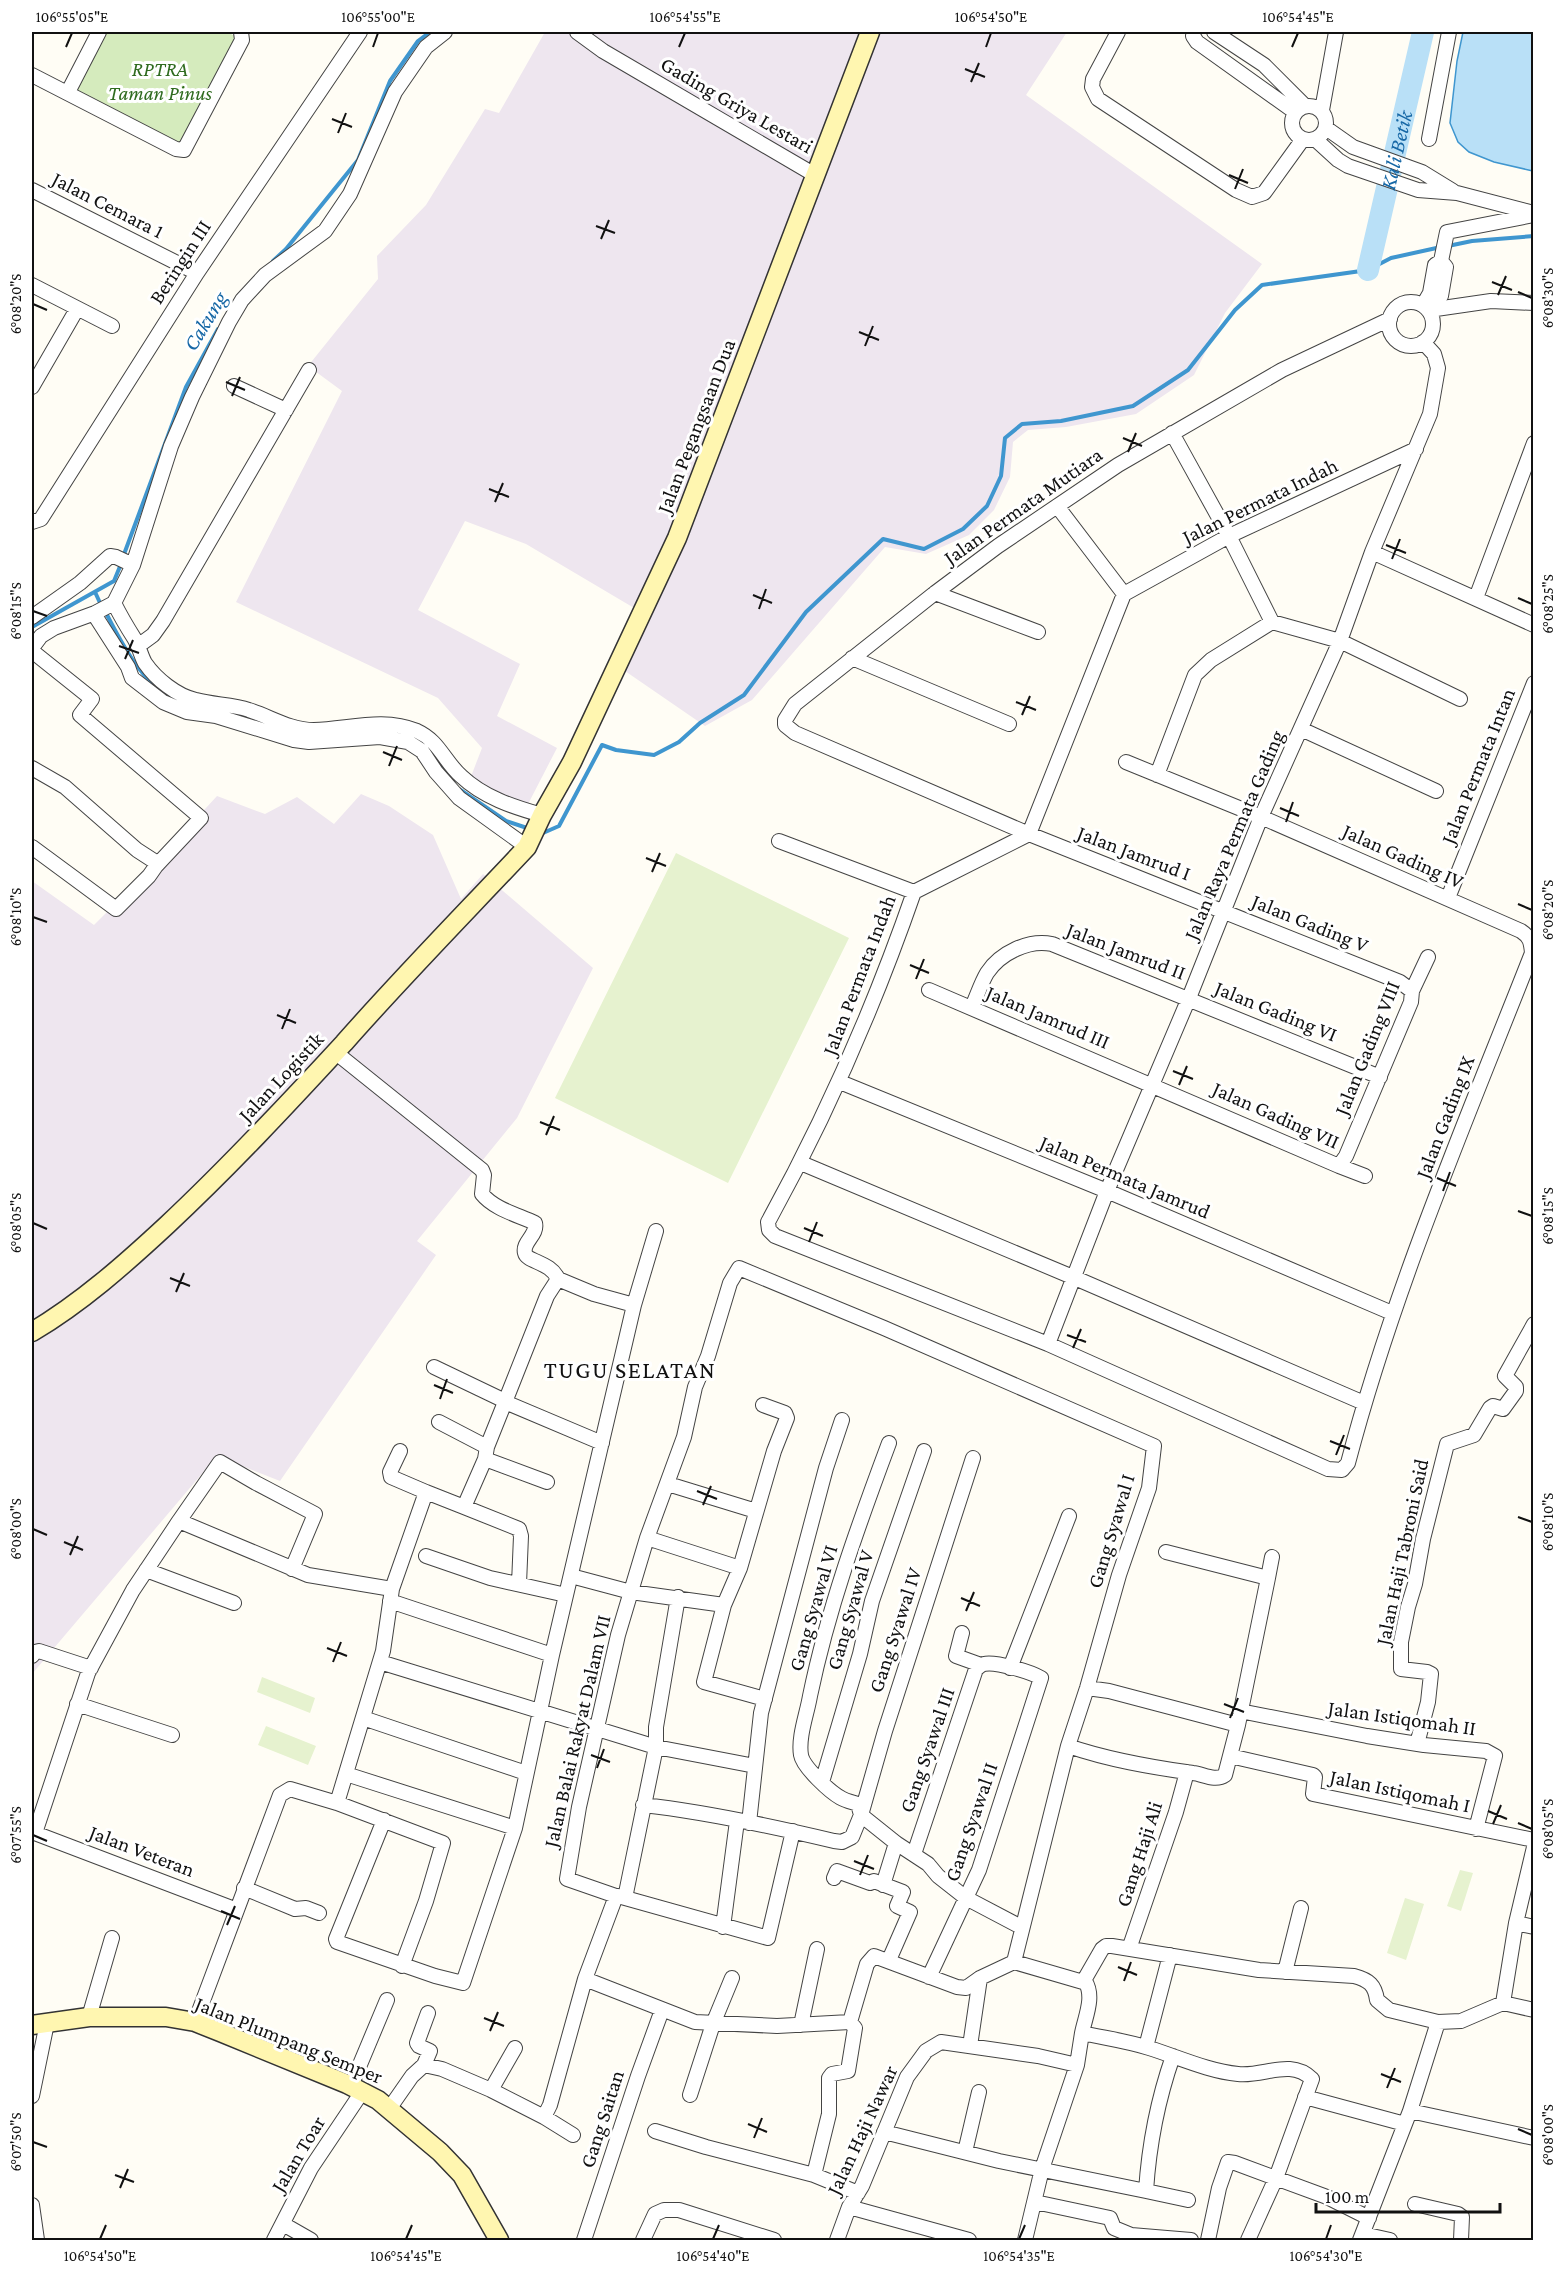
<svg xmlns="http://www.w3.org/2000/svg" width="1565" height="2272" font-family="'Crimson Pro',serif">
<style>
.industrial{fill:#eee6ef}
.green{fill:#d5ebbd}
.pitch{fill:#e6f2cf}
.water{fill:#b9e0f7;stroke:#3f96cf;stroke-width:1.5}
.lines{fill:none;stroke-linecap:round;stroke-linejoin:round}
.stream{stroke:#3f96cf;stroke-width:4}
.river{stroke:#b9e0f7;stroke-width:22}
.minor-casing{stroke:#444;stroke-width:16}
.secondary-casing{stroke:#333;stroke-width:21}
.minor{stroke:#fff;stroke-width:14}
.secondary{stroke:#fff6b0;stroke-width:18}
.ticks{fill:none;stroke:#111;stroke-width:2}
.labels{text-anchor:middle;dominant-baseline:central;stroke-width:6;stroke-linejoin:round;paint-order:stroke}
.park-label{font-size:21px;font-style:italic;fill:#2f6b1f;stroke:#fff}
.street-label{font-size:21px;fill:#111;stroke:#fff}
.water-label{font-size:22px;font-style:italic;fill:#1768a6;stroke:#fff}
.quarter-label{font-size:24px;letter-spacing:1.5px;fill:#111;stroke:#fff}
.neatline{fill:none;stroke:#111;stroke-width:2}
.ticks-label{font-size:15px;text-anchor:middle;fill:#111}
</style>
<rect width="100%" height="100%" fill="#fffdf5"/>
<path class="industrial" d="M 545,32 L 1067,32 L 1026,95 L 1262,264 L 1225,313 L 1194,375 L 1136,414 L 1066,427 L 1028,430 L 1013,442 L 1010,477 L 994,510 L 969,535 L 926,554 L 885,547 L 752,700 L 705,726 L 625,671 L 651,618 L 526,544 L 465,521 L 418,610 L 520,664 L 497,716 L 557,748 L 526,808 L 470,779 L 482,748 L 438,698 L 236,602 L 342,391 L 308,366 L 378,279 L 377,256 L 426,205 L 485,109 L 499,113 Z
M 361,794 L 389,806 L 433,835 L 461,899 L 483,874 L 593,968 L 517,1118 L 417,1241 L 436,1255 L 280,1481 L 217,1456 L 32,1674 L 32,881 L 94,925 L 148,871 L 217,796 L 265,814 L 297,797 L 334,824 Z"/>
<path class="green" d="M 105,32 L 227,32 L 239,38 L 180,147 L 75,92 Z"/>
<path class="pitch" d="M 676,853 L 849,938 L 728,1183 L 555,1098 Z
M 262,1677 L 315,1698 L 310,1713 L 257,1692 Z
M 266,1726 L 316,1746 L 308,1765 L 258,1745 Z
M 1460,1870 L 1473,1873 L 1461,1911 L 1447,1906 Z
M 1405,1898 L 1424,1904 L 1406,1960 L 1387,1953 Z"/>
<path class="water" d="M 1463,32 L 1533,32 L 1533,171 L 1494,162 L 1469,152 L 1458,142 L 1450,123 L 1457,61 Z"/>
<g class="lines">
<path class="stream" d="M 1448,246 L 1472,241 L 1534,236
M 273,261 L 286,249 L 358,160 L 390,81 L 418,41 L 430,32
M 123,557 L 186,387 L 218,329
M 95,592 L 101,605
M 105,611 C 124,648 144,690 187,704
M 32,627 L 114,581 L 121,564
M 226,713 L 242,715 L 270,725
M 435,758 L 452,781
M 459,789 L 506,821 L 530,829
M 540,832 L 543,833 L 559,826 L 602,745 L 616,750 L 654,755 L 679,742 L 700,723 L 744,695 L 806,612 L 883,539 L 924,549 L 963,529 L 987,506 L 1001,476 L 1005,438 L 1022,424 L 1061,421 L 1133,406 L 1188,370 L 1235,310 L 1262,285 L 1368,270 L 1391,258 L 1441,247"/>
<path class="river" id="s1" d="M 1368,270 L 1423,32"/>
<g class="minor-casing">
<path id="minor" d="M 577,32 L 603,51 L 815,175
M 1118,32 L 1093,79 L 1092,87 L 1098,99 L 1236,190 L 1252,197 L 1264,193 L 1303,139
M 1194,32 L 1193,36 L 1197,42 L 1295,112
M 1214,32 L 1264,65 L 1305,106
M 32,75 L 176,149 L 184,150 L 242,40 L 241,32
M 68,92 L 99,32
M1292 123a17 17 0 1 1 34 0a17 17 0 1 1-34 0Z
M 1322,110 L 1336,32
M 1326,128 L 1353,147 L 1422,172 L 1453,191
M 1315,139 L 1338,160 L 1348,166 L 1418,190 L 1457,193 L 1534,213
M 1429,139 L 1449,32
M 32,190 L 197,273
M 32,285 L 112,326
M1389 324a22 22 0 1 1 44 0a22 22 0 1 1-44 0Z
M 1423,305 L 1430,293 L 1435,265 L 1441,261 L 1447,232 L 1534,215
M 1427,309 L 1441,296 L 1446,267 L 1441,261
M 1429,310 L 1491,301 L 1534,303
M 1390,319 L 1282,370 L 1118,465 L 998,546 L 935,593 L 795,704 L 785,720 L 785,725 L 795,733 L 1029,834 L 1400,982 L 1412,991
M 234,386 L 286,410
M 32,387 L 77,309
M 1172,433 L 1229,536 L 1272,622
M 1057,506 L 1124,594
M 32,522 L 41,519 L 197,273 L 360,32
M 1372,552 L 1534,625
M 935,593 L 1038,632
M 1476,598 L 1534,443
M 114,603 C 120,615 127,627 134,638 C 139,646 141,656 145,663 C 156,679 177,696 196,700 C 214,705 232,704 249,710 C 271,717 290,730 314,730 C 349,729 383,717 417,731 C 439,741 444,761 461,776 C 483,797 513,807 542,815
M 94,614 L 128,667 L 132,678 L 163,702 L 187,712 L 216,716 L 294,740 L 309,742 L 380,737 L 408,742 L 422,751 L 436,772 L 459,798 L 527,847
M 32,617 L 80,583 L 110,556 L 116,557 L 133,565
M 138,646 L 153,635 L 163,621 L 309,370
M 32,648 L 41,636 L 54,628 L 95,613 L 114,603 L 133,565 L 171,446 L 192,397 L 229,322 L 242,300 L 265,275 L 325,231 L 350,194 L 395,92 L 426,47 L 445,32
M 32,651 L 92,699 L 80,715 L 201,818 L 156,866
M 852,658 L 1009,724
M 1301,729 L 1436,791
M 1126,762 L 1261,817 L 1521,931 C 1530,937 1531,942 1532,953 C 1466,1121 1394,1288 1348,1463 L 1342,1470 L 1328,1469 L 1048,1344 L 775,1236 L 769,1230 L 768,1222 C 827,1115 874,1007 914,892 L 1029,834 L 1124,594 L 1229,536 L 1416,449
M 32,768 L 65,787 L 137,850 L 154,861 L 156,866 L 149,876 L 116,909 L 32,847
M 1157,775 L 1195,675 L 1211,660 L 1272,622 L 1340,641 L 1460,699
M 779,841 L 914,892
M 1448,898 L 1534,683
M 929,990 L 1339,1166 L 1346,1156 L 1411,1002 L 1412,991 L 1428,957
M 972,1007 C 977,996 981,983 987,973 C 1000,953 1029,939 1052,944 L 1380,1077
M 335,1052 L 482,1170 L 484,1175 L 482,1194 C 494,1209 518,1215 535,1223 C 538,1235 522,1242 525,1253 C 527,1262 551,1262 558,1279
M 840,1082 L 1107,1191 L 1392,1313
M 801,1163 L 1075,1278 L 1364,1403
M 1339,1166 L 1365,1176
M 1048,1344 L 1107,1191 L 1189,998 L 1261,817 L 1340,641 L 1372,552 L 1430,414 L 1438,368 L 1434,354 L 1423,342
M 434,1367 L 505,1401
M 505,1402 L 547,1296 L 558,1279 L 594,1294 L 634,1305
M 763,1405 L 785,1413 L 787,1418 L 774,1451 L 740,1568 L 724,1605 L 704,1682 L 765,1699
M 439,1422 L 487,1447
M 889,1443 C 858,1526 828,1609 810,1696 C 807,1714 798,1737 801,1755 C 803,1767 830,1792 841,1798 C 846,1801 852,1802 858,1804 L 861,1815 L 896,1843 L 928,1864 L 938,1876 L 966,1898 L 1021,1927
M 400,1451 L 390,1472 L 391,1477 L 426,1492
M 485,1459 L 547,1482
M 668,1484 L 756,1511
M 464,1507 L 519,1529 L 521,1536 L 519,1584
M 179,1521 L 220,1462 L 256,1483 L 315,1514 L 292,1569
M 647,1538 L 740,1568
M 426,1556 L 490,1578 L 566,1595
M 146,1570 L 234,1603
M 571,1576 L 631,1592 L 724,1605
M 1268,1578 L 1272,1557
M 392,1589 L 426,1492 L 464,1507 L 485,1459 L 487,1447 L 505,1402 L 602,1443
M 390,1601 L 552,1655
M 962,1633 L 956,1656 L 981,1665
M 32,1656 L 35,1652 L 39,1651 L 91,1668
M 380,1662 L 656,1747 L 755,1766
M 1010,1668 L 1069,1516
M 1087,1688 L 1109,1691 L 1238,1725
M 77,1704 L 172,1735
M 1240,1711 L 1367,1736 L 1424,1745 L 1486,1751 L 1495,1756 L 1476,1829
M 363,1718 L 526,1773
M 1417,1744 L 1428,1702 L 1431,1674 L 1427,1672 L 1401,1669 L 1401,1642 L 1408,1607 L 1415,1584 L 1423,1539 L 1446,1448 L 1447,1444 L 1474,1435 L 1490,1408 L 1493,1406 L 1503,1409 L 1516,1391 L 1516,1387 L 1505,1376 L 1534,1324
M 1068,1746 C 1109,1760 1150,1767 1193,1773 C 1203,1774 1215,1782 1225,1775 L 1238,1725 L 1268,1578 L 1166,1552
M 1230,1756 L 1313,1775 L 1315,1777 L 1313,1794 L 1534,1840
M 346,1774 L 515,1828
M 822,1782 L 860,1654 L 872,1601 L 924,1451
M 337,1803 L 443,1843 L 426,1901 L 402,1966
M 643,1805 C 707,1812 771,1826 834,1841 L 842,1842 L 852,1837 L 861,1815 L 885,1731 L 973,1458
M 384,1820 L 336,1939 L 337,1942 L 435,1976 L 463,1983 L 515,1828 L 552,1655 L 634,1305 L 656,1231
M 749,1823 L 761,1713 L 826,1468 L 842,1420
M 32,1832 L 237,1910
M 35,1833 L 88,1673 L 133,1590 L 179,1521 L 308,1575 L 392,1589 L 383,1651 L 337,1803 L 290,1789 L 280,1795 L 195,2022
M 914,1854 L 976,1669 C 979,1667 980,1665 984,1664 C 995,1661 1031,1672 1041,1678 L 979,1870 L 929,1977
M 834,1878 L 837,1871 L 870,1883 L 874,1881 L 903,1892 L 897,1906 L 910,1912 L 889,1960
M 883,1885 L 896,1843
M 244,1888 L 295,1909 L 306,1908 L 319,1913
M 618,1896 L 768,1938 L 793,1831
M 625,1898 L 656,1747 L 656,1727 L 678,1597
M 1516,1923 L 1534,1927
M 723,1927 L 737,1821
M 1129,1949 L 1176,1812 L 1187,1772
M 1285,1972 L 1301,1908
M 585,1979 L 695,2022 L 777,2026 L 850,2022 L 867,1964 L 874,1956 L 957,1987 L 966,1988 L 980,1978 L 1014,1962 L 1083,1982 L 1102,1949 L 1106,1946 L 1112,1946 L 1259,1970 L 1354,1976 C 1369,1980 1375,1985 1377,2000 L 1389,2010 L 1438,2022 L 1461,2021 L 1503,2003 L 1534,2010
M 1503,2003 L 1516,1923 L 1534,1847
M 89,2017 L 112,1938
M 850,2022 L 855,2028 L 848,2071 L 832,2074 L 829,2078 L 829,2114 L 814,2175 L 858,2193
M 801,2025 L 817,1949
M 1082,2033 C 1085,2017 1095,1997 1085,1981
M 970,2046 L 980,1978
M 1146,2047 L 1170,1955
M 424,2065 L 430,2051 L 419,2046 L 417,2043 L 428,2013
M 351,2086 L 387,2000
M 491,2090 L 515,2048
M 690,2095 L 713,2024 L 732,1978
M 32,2096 L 47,2023
M 1305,2097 L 1405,2124
M 389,2109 L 412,2076 L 424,2065 L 442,2069 L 491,2090 L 544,2117 L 550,2105 L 585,1979 L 616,1896 L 567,1879 L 579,1807 L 618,1635 L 647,1538 L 684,1437 L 695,1387 L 708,1356 L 730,1283 L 739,1268 L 884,1328 L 1154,1446 L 1149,1488 L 1119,1575 L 1087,1688 L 1068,1746 L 1014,1962
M 1410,2111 L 1534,2138
M 544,2117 L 573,2135
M 655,2131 L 706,2147 L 814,2175
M 884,2132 L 999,2161 L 1146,2191 C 1149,2145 1158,2099 1173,2056
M 965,2152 L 979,2092
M 1146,2191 L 1188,2200
M 1035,2202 L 1110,2218 L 1114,2228 L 1131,2235 L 1191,2240
M 1415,2204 L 1458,2214 L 1462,2217 L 1461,2240
M 32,2205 L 37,2240
M 849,2207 L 969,2240
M 283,2224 L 311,2240
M 1363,2234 L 1390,2240
M 274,2240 L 311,2168 L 362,2092
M 584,2240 L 638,2076 L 662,2010
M 643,2240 L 655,2214 L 664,2210 L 679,2210 L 774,2240
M 837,2240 L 849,2207 L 862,2186 L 907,2077 L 926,2051 L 941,2042 L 1038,2056 L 1077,2065
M 1025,2240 L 1042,2169 L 1077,2065 L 1082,2033 C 1104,2038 1127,2041 1149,2048 C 1178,2057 1208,2071 1238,2074 C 1264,2077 1290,2058 1312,2079 L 1276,2178 L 1248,2240
M 1208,2240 L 1219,2188 L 1228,2162 L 1235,2163 L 1327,2197 L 1369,2218
M 1360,2240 L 1410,2111 L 1438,2022"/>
</g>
<g class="secondary-casing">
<path id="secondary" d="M 32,1332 C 81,1303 125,1264 167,1225 C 229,1167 286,1106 344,1043 C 403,976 466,912 527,847 L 542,815 L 572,762 L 677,538 L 870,32
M 32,2025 L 89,2017 L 166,2017 L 195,2022 L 220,2032 L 347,2084 L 378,2100 L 440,2152 L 462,2175 L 499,2240"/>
</g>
<use href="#minor" class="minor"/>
<use href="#secondary" class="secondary"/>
</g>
<path class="ticks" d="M 66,47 L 72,33M 373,47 L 378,33M 679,47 L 685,33M 986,47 L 991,33M 1292,47 L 1298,33M 965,69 L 985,77M 971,82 L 979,63M 332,119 L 352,127M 338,133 L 346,113M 1229,175 L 1248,183M 1235,189 L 1243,169M 596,226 L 615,233M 601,239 L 609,220M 1492,282 L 1512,290M 1518,292 L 1532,298M 1498,295 L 1506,276M 33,304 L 47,310M 859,332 L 879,340M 865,346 L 873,326M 226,382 L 245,390M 232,396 L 240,377M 1123,438 L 1142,446M 1128,452 L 1136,433M 489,489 L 509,497M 495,502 L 503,483M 1386,545 L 1406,553M 1392,559 L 1400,539M 753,595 L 772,603M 1518,598 L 1532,604M 759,609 L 766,589M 33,611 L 47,616M 119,646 L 139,653M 125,659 L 133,640M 1016,702 L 1036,710M 1022,715 L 1030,696M 383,752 L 402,760M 389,766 L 397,746M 1280,808 L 1299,816M 1286,822 L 1293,802M 646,858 L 666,866M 652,872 L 660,853M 1518,904 L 1532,910M 33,917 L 47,922M 910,965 L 929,973M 916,979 L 924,959M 277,1015 L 296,1023M 282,1029 L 290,1009M 1173,1071 L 1193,1079M 1179,1085 L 1187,1066M 540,1122 L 560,1130M 546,1135 L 554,1116M 1437,1178 L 1456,1186M 1443,1191 L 1450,1172M 1518,1211 L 1532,1216M 33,1223 L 47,1229M 804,1228 L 823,1236M 809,1242 L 817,1222M 170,1278 L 190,1286M 176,1292 L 184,1273M 1067,1335 L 1086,1342M 1073,1348 L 1081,1329M 434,1385 L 453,1393M 440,1399 L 447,1379M 1330,1441 L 1350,1449M 1336,1455 L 1344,1435M 697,1491 L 717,1499M 703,1505 L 711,1486M 1518,1517 L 1532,1522M 33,1529 L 47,1535M 64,1542 L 83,1550M 70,1555 L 78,1536M 961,1598 L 980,1606M 966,1611 L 974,1592M 327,1648 L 347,1656M 333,1662 L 341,1642M 1224,1704 L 1244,1712M 1230,1718 L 1238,1698M 591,1755 L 610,1762M 597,1768 L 604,1749M 1488,1811 L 1507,1819M 1518,1823 L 1532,1829M 1493,1824 L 1501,1805M 33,1835 L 47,1841M 854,1861 L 874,1869M 860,1875 L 868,1855M 221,1911 L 240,1919M 227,1925 L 235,1906M 1118,1967 L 1137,1975M 1124,1981 L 1131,1962M 484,2018 L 504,2026M 490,2031 L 498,2012M 1381,2074 L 1401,2082M 1387,2088 L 1395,2068M 748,2124 L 767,2132M 1518,2129 L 1532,2135M 754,2138 L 762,2118M 33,2142 L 47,2147M 115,2175 L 134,2182M 120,2188 L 128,2169M 100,2239 L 106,2225M 406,2239 L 412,2225M 713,2239 L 719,2225M 1019,2239 L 1025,2225M 1326,2239 L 1331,2225"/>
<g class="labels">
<g class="park-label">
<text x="160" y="69">RPTRA<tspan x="160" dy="24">Taman Pinus</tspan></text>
</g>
<g class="street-label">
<text transform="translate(737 105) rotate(30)">Gading Griya Lestari</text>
<text transform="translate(108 205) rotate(27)">Jalan Cemara 1</text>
<text transform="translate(180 262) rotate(-57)">Beringin III</text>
<text transform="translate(696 426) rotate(-69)">Jalan Pegangsaan Dua</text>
<text transform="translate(1260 501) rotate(-26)">Jalan Permata Indah</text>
<text transform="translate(1023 506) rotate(-35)">Jalan Permata Mutiara</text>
<text transform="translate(1478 766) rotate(-68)">Jalan Permata Intan</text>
<text transform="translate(1234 835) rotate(-67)">Jalan Raya Permata Gading</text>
<text transform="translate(1134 853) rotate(21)">Jalan Jamrud I</text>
<text transform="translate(1403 856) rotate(24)">Jalan Gading IV</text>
<text transform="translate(1310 923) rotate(22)">Jalan Gading V</text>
<text transform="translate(1126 951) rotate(21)">Jalan Jamrud II</text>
<text transform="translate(859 975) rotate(-69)">Jalan Permata Indah</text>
<text transform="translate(1276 1011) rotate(22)">Jalan Gading VI</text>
<text transform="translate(1048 1017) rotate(23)">Jalan Jamrud III</text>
<text transform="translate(1367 1048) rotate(-68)">Jalan Gading VIII</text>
<text transform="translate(281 1077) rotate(-47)">Jalan Logistik</text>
<text transform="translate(1276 1115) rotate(24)">Jalan Gading VII</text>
<text transform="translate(1445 1117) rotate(-69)">Jalan Gading IX</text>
<text transform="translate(1125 1177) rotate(23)">Jalan Permata Jamrud</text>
<text transform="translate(1111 1531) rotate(-73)">Gang Syawal I</text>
<text transform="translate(1402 1552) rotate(-78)">Jalan Haji Tabroni Said</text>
<text transform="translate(813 1608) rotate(-74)">Gang Syawal VI</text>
<text transform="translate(850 1610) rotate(-74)">Gang Syawal V</text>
<text transform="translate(895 1630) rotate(-72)">Gang Syawal IV</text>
<text transform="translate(1402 1718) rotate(8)">Jalan Istiqomah II</text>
<text transform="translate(577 1731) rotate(-77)">Jalan Balai Rakyat Dalam VII</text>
<text transform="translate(927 1750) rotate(-71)">Gang Syawal III</text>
<text transform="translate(1400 1791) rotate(12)">Jalan Istiqomah I</text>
<text transform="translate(971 1822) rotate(-71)">Gang Syawal II</text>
<text transform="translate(142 1851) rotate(21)">Jalan Veteran</text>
<text transform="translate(1139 1854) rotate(-72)">Gang Haji Ali</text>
<text transform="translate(289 2040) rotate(22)">Jalan Plumpang Semper</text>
<text transform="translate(602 2119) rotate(-72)">Gang Saitan</text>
<text transform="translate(862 2130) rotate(-65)">Jalan Haji Nawar</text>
<text transform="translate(298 2154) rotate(-59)">Jalan Toar</text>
</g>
<g class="water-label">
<text stroke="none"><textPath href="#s1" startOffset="123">Kali Betik</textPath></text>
<text transform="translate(205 321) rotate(-59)">Cakung</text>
</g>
<g class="quarter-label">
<text x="630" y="1369">TUGU SELATAN</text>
</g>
</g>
<rect width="1565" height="2272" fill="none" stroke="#ffffff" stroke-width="66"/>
<path d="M1316 2203v9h184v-9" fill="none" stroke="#111111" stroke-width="3"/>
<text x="1325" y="2203" font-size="18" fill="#111111" stroke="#ffffff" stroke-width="4.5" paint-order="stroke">100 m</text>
<rect x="33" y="33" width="1499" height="2206" class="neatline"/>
<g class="ticks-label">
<text x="72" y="22">106°55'05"E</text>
<text x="378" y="22">106°55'00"E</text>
<text x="685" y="22">106°54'55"E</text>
<text x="991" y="22">106°54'50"E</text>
<text x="1298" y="22">106°54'45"E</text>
<text transform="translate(1548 298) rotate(-90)" y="5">6°08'30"S</text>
<text transform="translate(16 304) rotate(-90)" y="5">6°08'20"S</text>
<text transform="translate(1548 604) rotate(-90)" y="5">6°08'25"S</text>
<text transform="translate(16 611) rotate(-90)" y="5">6°08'15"S</text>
<text transform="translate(1548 910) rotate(-90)" y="5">6°08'20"S</text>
<text transform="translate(16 917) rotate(-90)" y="5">6°08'10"S</text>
<text transform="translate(1548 1216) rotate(-90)" y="5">6°08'15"S</text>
<text transform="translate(16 1223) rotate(-90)" y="5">6°08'05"S</text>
<text transform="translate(1548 1522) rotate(-90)" y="5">6°08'10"S</text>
<text transform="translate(16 1529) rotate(-90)" y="5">6°08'00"S</text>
<text transform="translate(1548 1829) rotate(-90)" y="5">6°08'05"S</text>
<text transform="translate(16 1835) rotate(-90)" y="5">6°07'55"S</text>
<text transform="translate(1548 2135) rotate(-90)" y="5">6°08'00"S</text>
<text transform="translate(16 2142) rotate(-90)" y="5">6°07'50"S</text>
<text x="100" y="2261">106°54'50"E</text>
<text x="406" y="2261">106°54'45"E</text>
<text x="713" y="2261">106°54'40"E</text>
<text x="1019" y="2261">106°54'35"E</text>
<text x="1326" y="2261">106°54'30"E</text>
</g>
</svg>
